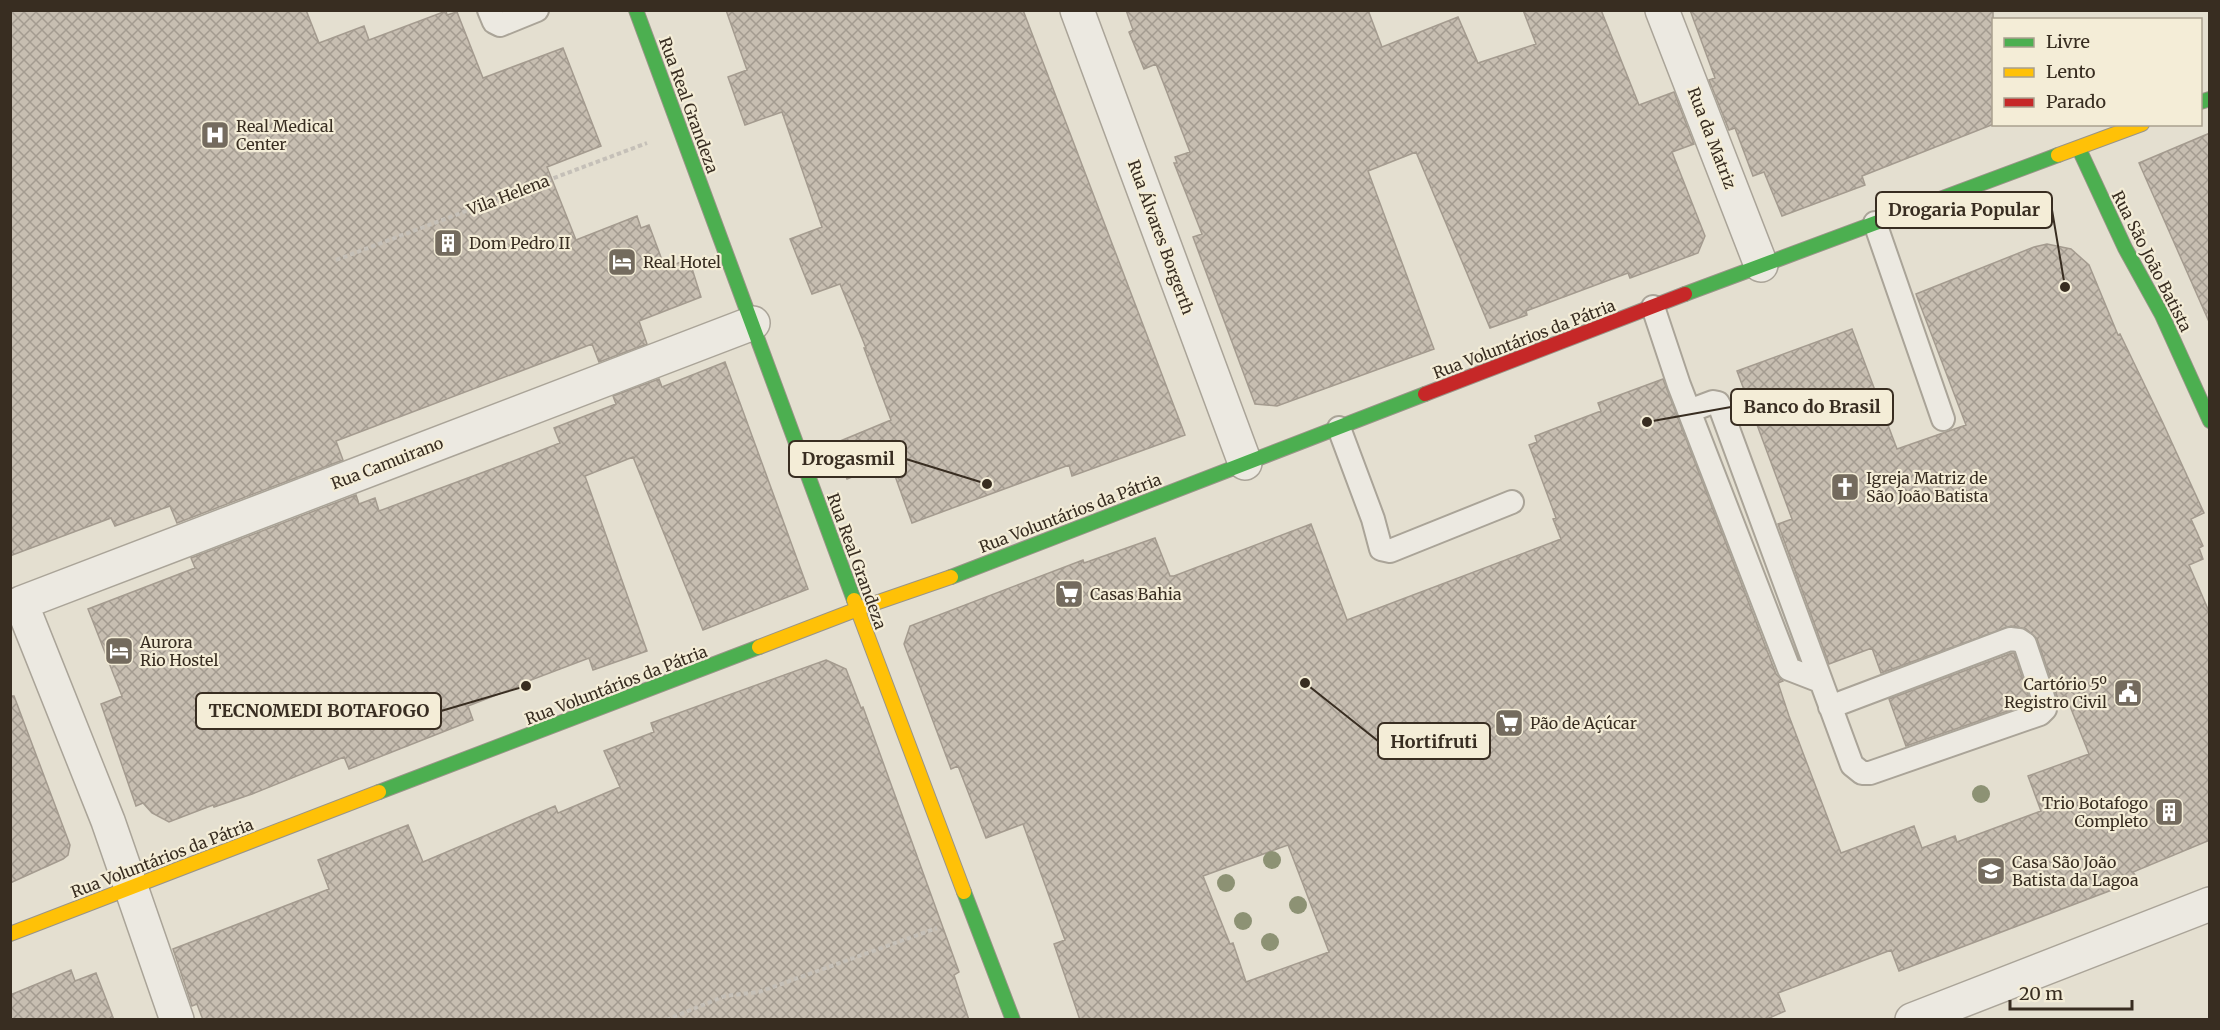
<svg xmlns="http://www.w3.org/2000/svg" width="2220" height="1030" font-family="Merriweather,serif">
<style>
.building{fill:url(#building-cross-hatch);stroke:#a49b8f;stroke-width:1.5;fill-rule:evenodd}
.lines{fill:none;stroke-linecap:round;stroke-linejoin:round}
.lane-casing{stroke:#aaa498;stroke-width:26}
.street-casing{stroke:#aaa498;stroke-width:36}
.fast-casing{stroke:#999488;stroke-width:16}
.slow-casing{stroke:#999488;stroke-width:16}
.jam-casing{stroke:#999488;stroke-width:16}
.path{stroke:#c5c0b8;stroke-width:4;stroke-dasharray:4.5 3;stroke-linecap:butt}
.lane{stroke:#ece9e1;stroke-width:22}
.street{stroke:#ece9e1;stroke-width:33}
.fast{stroke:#4caf50;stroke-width:14}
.slow{stroke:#ffc107;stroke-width:14}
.jam{stroke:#c62828;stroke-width:14}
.tree{fill:#8d9274}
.labels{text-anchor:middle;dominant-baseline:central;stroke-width:4.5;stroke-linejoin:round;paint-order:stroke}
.street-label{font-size:16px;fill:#382d21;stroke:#f4edd7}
.poi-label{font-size:16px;fill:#382d21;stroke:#f4edd7;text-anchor:start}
.leader{fill:none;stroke:#382d21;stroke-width:2}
.callout-dot{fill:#382d21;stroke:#f4edd7;stroke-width:2}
.callout{fill:#f4edd7;stroke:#382d21;stroke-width:2}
.callout-label{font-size:18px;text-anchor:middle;font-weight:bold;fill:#382d21}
</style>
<defs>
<pattern id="building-cross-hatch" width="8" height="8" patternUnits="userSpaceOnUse" patternTransform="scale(1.5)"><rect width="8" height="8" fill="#c7beb1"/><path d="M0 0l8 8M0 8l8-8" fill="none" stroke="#a39b90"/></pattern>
</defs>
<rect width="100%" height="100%" fill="#e4dfd0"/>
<path class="building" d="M 10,10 L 306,10 L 319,43 L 364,26 L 369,40 L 446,11 L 447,15 L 457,12 L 483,78 L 563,48 L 601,146 L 547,167 L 576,240 L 637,216 L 641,228 L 649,225 L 665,268 L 689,259 L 701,297 L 639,321 L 647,344 L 599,362 L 592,344 L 336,441 L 343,460 L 177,523 L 170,506 L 115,526 L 111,518 L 10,556 Z
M 726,10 L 1023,10 L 1185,435 L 1072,476 L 1069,465 L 912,523 L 890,462 L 847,479 L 833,444 L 891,420 L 864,348 L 866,348 L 840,284 L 812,294 L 790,239 L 822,227 L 782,112 L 745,125 L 728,77 L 747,70 Z
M 1126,10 L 1368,10 L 1382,47 L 1458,17 L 1478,63 L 1536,44 L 1523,10 L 1601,10 L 1639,105 L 1674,92 L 1694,144 L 1672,152 L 1705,236 L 1698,253 L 1630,278 L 1628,273 L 1526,311 L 1527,315 L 1490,328 L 1416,152 L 1368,171 L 1434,349 L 1277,406 L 1255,404 L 1193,237 L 1202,234 L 1174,163 L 1177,163 L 1175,157 L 1190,152 L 1156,64 L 1144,69 L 1129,32 L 1133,30 Z
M 1690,10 L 1993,10 L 1994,124 L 1862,176 L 1865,185 L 1782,216 L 1764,172 L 1753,176 L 1735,128 L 1729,130 L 1709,80 L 1715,78 Z
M 2210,133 L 2210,324 L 2139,163 Z
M 2047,244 L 2071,249 L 2089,265 L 2118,335 L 2120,334 L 2162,421 L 2204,513 L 2191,519 L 2203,546 L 2199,548 L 2203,559 L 2189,565 L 2210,614 L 2210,840 L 2133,872 L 2138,880 L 1899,971 L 1891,950 L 1778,993 L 1785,1011 L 1765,1020 L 1080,1020 L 1054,944 L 1065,940 L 1023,824 L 986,838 L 958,766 L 951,769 L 904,644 L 910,626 L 1083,560 L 1084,563 L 1155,538 L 1170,576 L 1174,576 L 1311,524 L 1347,620 L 1561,539 L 1553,519 L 1556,518 L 1529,445 L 1537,442 L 1535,436 L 1601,411 L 1598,403 L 1663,379 L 1776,674 L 1783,681 L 1778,683 L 1789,716 L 1841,853 L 1914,826 L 1922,848 L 1955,836 L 1957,842 L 2041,811 L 2028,776 L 2089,754 L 2066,696 L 2058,699 L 2037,639 L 2026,629 L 2011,626 L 1881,673 L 1872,648 L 1829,664 L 1778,524 L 1792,519 L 1737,371 L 1852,329 L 1897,449 L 1966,425 L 1916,294 L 2034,247 ZM 1288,845 L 1329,952 L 1246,982 L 1233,943 L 1230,944 L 1203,876 Z
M 725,362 L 808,589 L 703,630 L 633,457 L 585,476 L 647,651 L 593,670 L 589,658 L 523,683 L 522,685 L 468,706 L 473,720 L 349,769 L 344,757 L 252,794 L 214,807 L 213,805 L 169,822 L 152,813 L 143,803 L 136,806 L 101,704 L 122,696 L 88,609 L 195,568 L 191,558 L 356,495 L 359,504 L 375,498 L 379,511 L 500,466 L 560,443 L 554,428 L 616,404 L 613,396 L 659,379 L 662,387 Z
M 2012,653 L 2014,653 L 2031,703 L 1906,746 L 1889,699 Z
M 826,660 L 846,669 L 861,708 L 863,707 L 959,972 L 954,975 L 969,1020 L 203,1020 L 197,1004 L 192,1006 L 173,949 L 329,889 L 318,860 L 408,825 L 423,862 L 555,806 L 558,813 L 620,787 L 604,751 L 654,732 L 651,723 Z
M 10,696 L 14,696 L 70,845 L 68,855 L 63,859 L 10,883 Z
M 71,970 L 75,981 L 96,973 L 114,1020 L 10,1020 L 10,995 Z"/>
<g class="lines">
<g class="lane-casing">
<path id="lane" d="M 489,10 L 494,22 L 500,25 L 537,10
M 1875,223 L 1943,419
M 1653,307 L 1679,385 L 1789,669 L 1820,681
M 1689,411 L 1713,402 L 1718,403 L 1720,407 L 1852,765 L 1862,773 L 1870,773 L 2040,714 L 2045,709 L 2045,703 L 2025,644 L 2019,640 L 2010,639 L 1830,707
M 1339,428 L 1373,519 L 1381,549 L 1390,551 L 1512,502"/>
</g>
<g class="street-casing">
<path id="street" d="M 1077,10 L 1245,463
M 1662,10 L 1761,265
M 177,1020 L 108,821 L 21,603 L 753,323
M 1912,1020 L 2210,904"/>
</g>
<g class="fast-casing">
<path id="fast" d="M 636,10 L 854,600
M 2200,102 L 2210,99
M 2079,149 L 2125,248 L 2162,315 L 2210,421
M 1685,294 L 2058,155
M 951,577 L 1425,394
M 379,792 L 759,647
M 964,892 L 1013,1020"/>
</g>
<g class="slow-casing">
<path id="slow" d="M 2058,155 L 2142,124
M 854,600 L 964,892
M 759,647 L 858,609 L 951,577
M 10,934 L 379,792"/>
</g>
<g class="jam-casing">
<path id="jam" d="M 1425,394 L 1685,294"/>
</g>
<path class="path" d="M 336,260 L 647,143
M 666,1020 L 725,996 L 759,992 L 937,928"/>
<use href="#lane" class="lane"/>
<use href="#street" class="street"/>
<use href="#fast" class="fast"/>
<use href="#slow" class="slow"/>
<use href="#jam" class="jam"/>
</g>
<g class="tree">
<circle cx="1981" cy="794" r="9"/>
<circle cx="1272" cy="860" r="9"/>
<circle cx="1226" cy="883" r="9"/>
<circle cx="1298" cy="905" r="9"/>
<circle cx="1243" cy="921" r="9"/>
<circle cx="1270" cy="942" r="9"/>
</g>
<defs>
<g id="hospital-square" transform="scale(1.5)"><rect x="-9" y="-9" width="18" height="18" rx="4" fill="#746b5e" stroke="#f4edd7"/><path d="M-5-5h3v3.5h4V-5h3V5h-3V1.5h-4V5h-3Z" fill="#fff"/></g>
<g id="building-square" transform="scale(1.5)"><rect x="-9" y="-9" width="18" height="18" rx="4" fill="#746b5e" stroke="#f4edd7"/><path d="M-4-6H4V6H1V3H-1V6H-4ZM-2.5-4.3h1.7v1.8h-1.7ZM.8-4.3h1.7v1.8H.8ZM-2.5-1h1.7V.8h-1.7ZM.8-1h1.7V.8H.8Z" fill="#fff"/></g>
<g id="hotel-square" transform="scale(1.5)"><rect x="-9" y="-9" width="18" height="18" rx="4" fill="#746b5e" stroke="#f4edd7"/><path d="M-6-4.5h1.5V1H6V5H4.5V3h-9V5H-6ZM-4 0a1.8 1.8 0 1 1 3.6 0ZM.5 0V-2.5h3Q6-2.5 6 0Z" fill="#fff"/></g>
<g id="church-square" transform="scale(1.5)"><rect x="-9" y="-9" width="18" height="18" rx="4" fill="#746b5e" stroke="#f4edd7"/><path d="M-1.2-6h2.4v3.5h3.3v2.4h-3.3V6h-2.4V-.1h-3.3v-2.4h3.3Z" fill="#fff"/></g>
<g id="supermarket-square" transform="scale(1.5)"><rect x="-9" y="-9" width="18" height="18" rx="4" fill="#746b5e" stroke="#f4edd7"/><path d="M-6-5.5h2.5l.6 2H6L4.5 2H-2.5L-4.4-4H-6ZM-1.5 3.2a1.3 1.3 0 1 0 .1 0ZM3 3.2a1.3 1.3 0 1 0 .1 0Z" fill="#fff"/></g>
<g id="civic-square" transform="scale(1.5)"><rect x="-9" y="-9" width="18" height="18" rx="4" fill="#746b5e" stroke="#f4edd7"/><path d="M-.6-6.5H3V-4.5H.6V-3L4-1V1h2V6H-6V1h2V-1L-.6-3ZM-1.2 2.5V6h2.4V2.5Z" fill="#fff"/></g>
<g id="school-square" transform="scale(1.5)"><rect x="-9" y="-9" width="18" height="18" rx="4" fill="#746b5e" stroke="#f4edd7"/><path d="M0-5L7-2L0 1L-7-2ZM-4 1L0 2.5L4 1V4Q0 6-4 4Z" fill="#fff"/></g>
</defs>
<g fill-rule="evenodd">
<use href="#hospital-square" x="215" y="135"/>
<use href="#building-square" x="448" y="243"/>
<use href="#hotel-square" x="622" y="262"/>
<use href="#church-square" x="1845" y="487"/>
<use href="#supermarket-square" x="1069" y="594"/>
<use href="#hotel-square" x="119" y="651"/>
<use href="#civic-square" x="2128" y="693"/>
<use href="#supermarket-square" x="1509" y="723"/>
<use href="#building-square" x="2169" y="812"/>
<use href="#school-square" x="1991" y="871"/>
</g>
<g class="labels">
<g class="street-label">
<text transform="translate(689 105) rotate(70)">Rua Real Grandeza</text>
<text transform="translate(1712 138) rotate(69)">Rua da Matriz</text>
<text transform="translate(508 195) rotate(-21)">Vila Helena</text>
<text transform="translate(1161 237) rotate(70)">Rua Álvares Borgerth</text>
<text transform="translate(2152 261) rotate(63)">Rua São João Batista</text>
<text transform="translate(1524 339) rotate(-21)">Rua Voluntários da Pátria</text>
<text transform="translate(387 463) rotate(-21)">Rua Camuirano</text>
<text transform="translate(1070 513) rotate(-21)">Rua Voluntários da Pátria</text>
<text transform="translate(857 561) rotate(70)">Rua Real Grandeza</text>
<text transform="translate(616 685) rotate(-21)">Rua Voluntários da Pátria</text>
<text transform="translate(162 858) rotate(-21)">Rua Voluntários da Pátria</text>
</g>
<g class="poi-label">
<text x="236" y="126">Real Medical<tspan x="236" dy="18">Center</tspan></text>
<text x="469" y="243">Dom Pedro II</text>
<text x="643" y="262">Real Hotel</text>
<text x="1866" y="478">Igreja Matriz de<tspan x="1866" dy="18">São João Batista</tspan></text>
<text x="1090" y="594">Casas Bahia</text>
<text x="140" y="642">Aurora<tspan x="140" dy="18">Rio Hostel</tspan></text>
<text x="2107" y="684" text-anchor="end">Cartório 5º<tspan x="2107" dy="18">Registro Civil</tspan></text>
<text x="1530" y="723">Pão de Açúcar</text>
<text x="2148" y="803" text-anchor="end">Trio Botafogo<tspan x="2148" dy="18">Completo</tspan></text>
<text x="2012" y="862">Casa São João<tspan x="2012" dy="18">Batista da Lagoa</tspan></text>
</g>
</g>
<path class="leader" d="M2065 287L2052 210M1647 422L1731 407M987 484L906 459M526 686L441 711M1305 683L1378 741"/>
<g class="callout-dot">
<circle cx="2065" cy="287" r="6"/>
<circle cx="1647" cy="422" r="6"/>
<circle cx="987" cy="484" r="6"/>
<circle cx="526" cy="686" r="6"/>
<circle cx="1305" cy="683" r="6"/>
</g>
<g class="callout">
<rect x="1876" y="192" width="176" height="36" rx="6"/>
<rect x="1731" y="389" width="162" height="36" rx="6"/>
<rect x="789" y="441" width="117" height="36" rx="6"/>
<rect x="196" y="693" width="245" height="36" rx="6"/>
<rect x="1378" y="723" width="112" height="36" rx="6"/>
</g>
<g class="callout-label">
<text x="1964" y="216">Drogaria Popular</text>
<text x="1812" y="413">Banco do Brasil</text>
<text x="848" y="465">Drogasmil</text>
<text x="319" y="717">TECNOMEDI BOTAFOGO</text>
<text x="1434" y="748">Hortifruti</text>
</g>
<rect width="2220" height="1030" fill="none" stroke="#382d21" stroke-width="24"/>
<rect x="1992" y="18" width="210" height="108" fill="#f4edd7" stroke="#a9a08e" stroke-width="1.5"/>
<rect x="2004" y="38" width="30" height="9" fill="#4caf50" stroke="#a9a08e" stroke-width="1.5"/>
<text x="2046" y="48" font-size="18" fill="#382d21">Livre</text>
<rect x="2004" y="68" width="30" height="9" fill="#ffc107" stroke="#a9a08e" stroke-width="1.5"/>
<text x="2046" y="78" font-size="18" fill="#382d21">Lento</text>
<rect x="2004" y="98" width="30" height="9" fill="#c62828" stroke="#a9a08e" stroke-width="1.5"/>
<text x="2046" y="108" font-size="18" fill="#382d21">Parado</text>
<path d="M2010 1000v9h122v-9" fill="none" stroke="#382d21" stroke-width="3"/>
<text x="2019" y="1000" font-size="18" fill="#382d21" stroke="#f4edd7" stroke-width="4.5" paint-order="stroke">20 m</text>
</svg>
